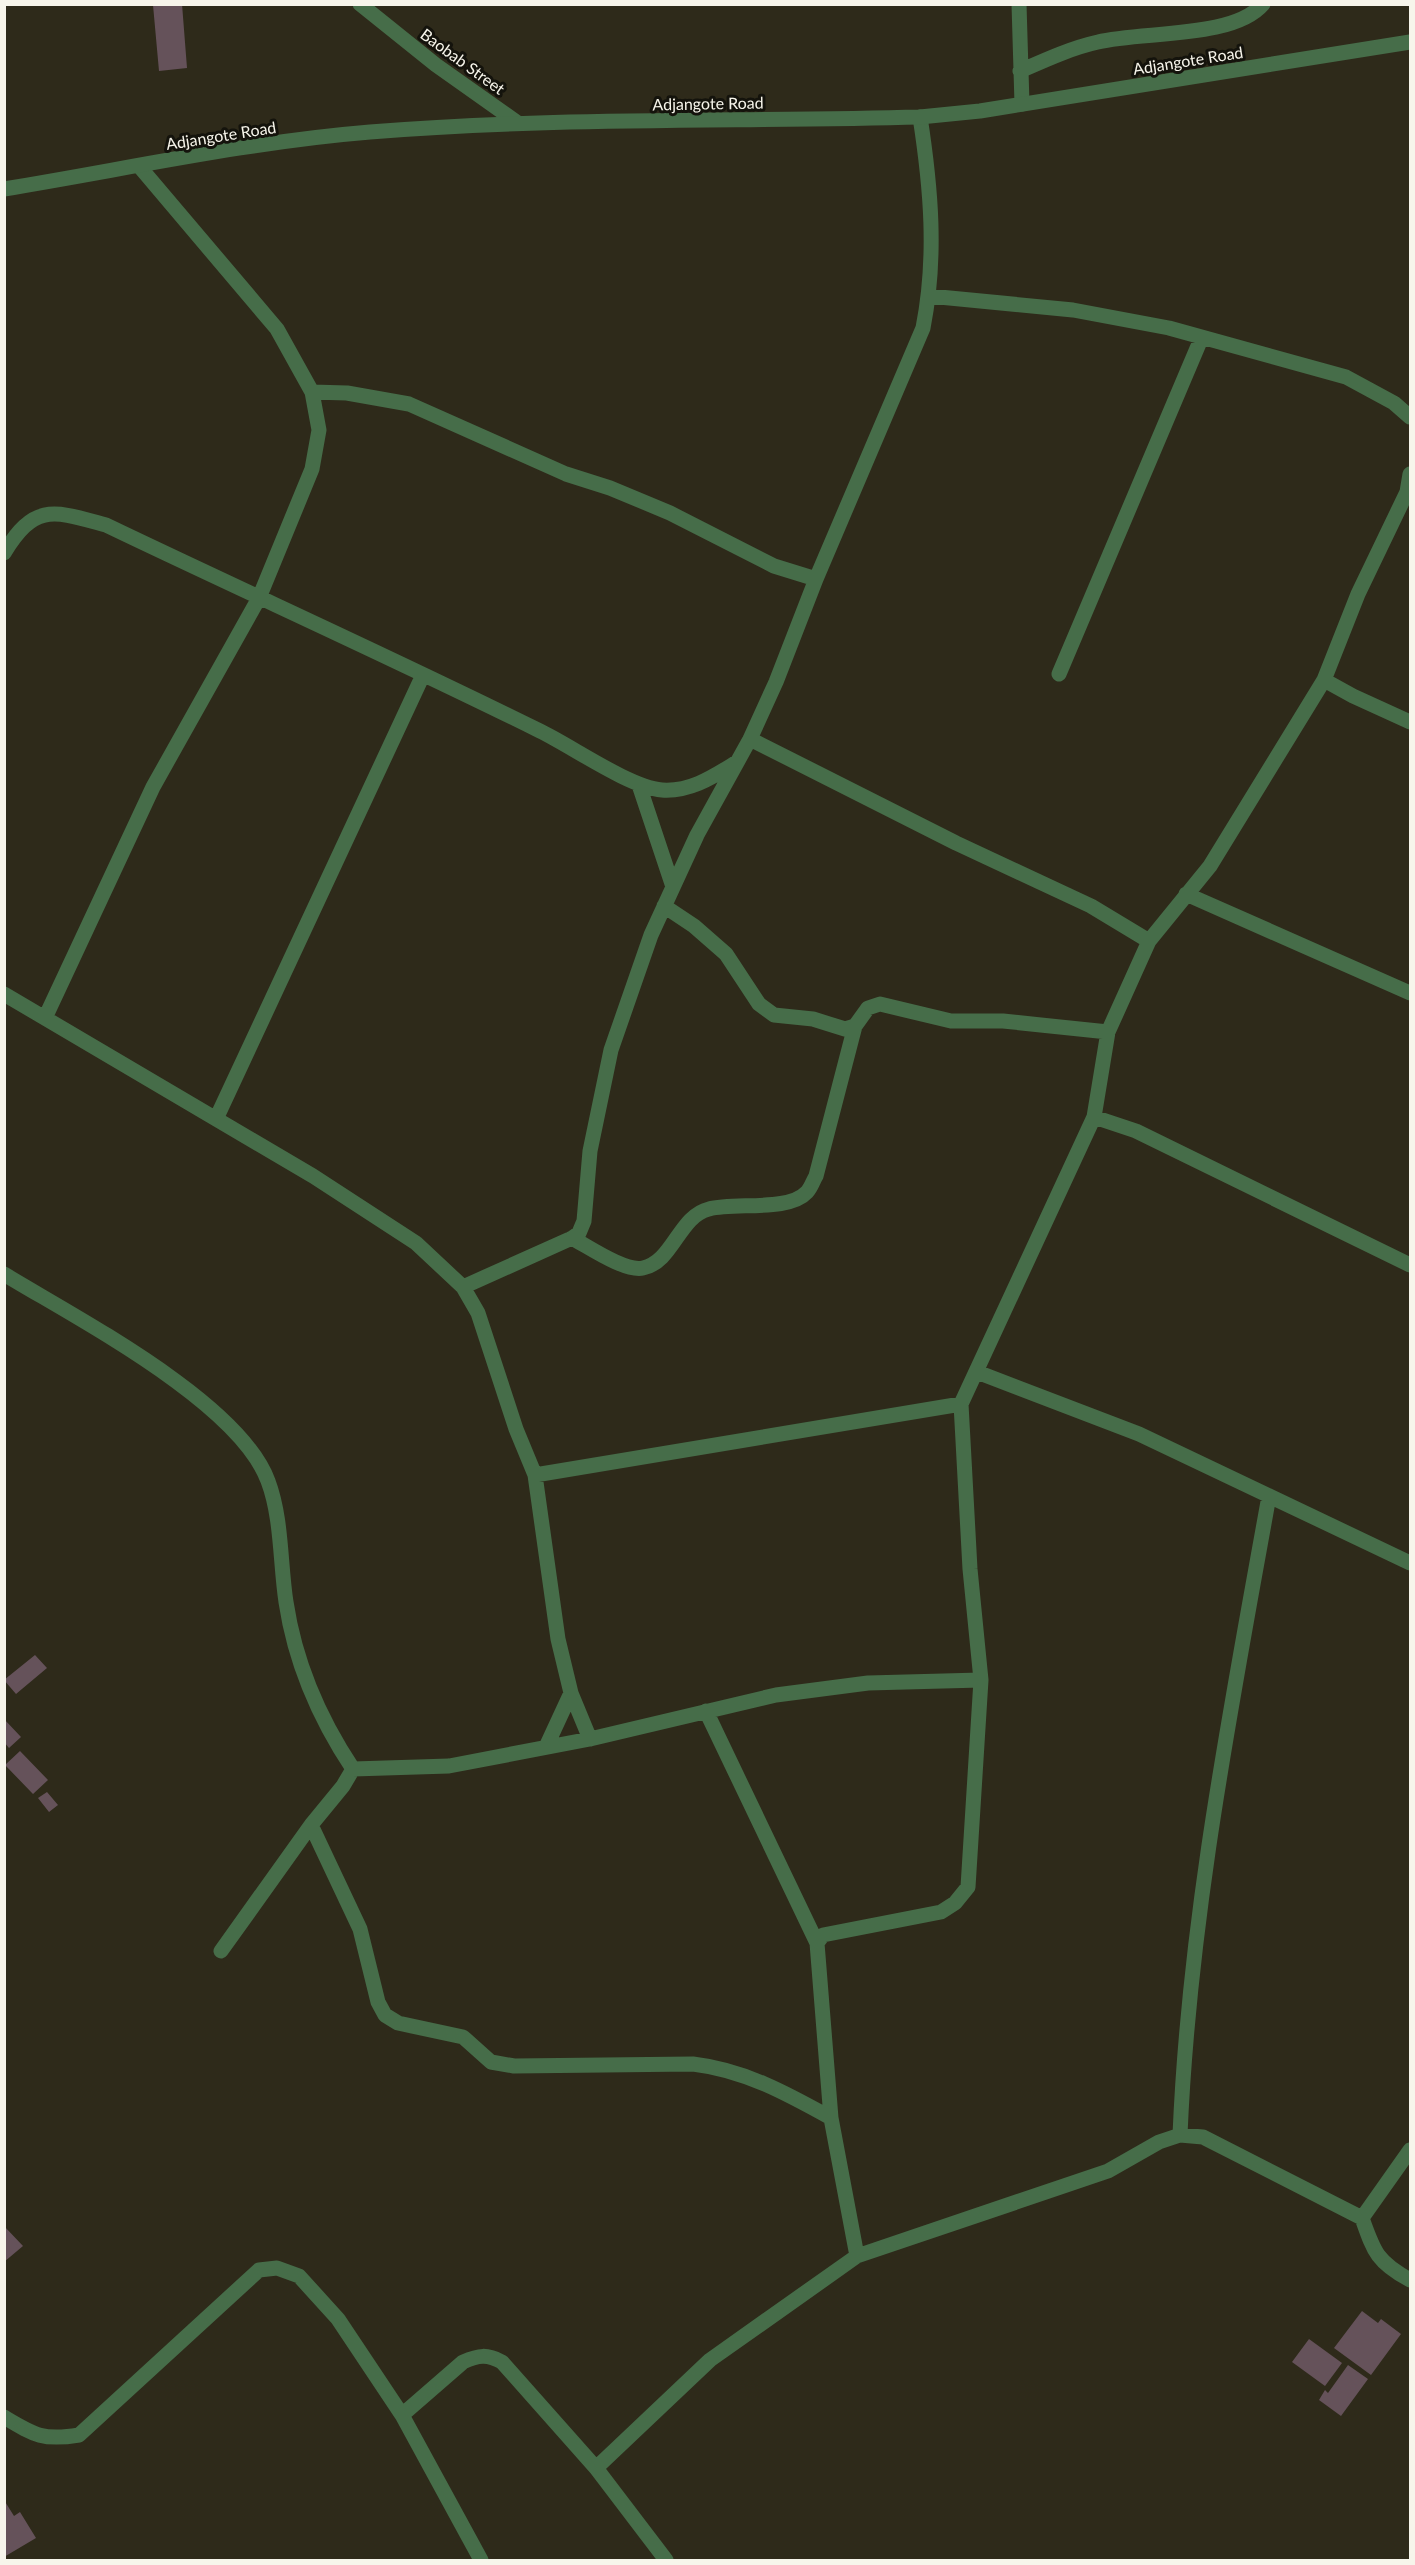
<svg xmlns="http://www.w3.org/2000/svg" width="1415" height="2565" font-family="Lato,sans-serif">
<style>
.building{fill:#65525a}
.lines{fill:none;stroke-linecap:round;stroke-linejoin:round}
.minor{stroke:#466d49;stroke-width:15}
.tertiary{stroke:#466d49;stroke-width:15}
.labels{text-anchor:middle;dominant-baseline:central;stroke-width:6;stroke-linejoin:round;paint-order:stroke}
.street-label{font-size:16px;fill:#f7f5eb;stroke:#14130c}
</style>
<rect width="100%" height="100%" fill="#2e2a1a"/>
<path class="building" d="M 182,4 L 187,68 L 159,71 L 153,5 Z
M 35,1655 L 47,1668 L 16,1694 L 4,1680 Z
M 4,1719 L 21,1737 L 9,1748 L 4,1742 Z
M 20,1751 L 48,1780 L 33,1794 L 5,1765 Z
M 47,1792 L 58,1805 L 49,1812 L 38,1798 Z
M 4,2226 L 23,2246 L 4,2262 Z
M 1362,2311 L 1378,2323 L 1381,2319 L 1401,2334 L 1371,2375 L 1334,2348 Z
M 1309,2339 L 1342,2363 L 1325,2386 L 1292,2362 Z
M 1348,2365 L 1368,2379 L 1341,2416 L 1319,2400 L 1325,2390 L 1328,2393 Z
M 4,2500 L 14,2516 L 20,2512 L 36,2538 L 4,2557 Z"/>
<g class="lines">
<path class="minor" d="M 360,4 L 436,65 L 518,123
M 1019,4 L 1022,104
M 1020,71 C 1045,60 1071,48 1098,42 C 1142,31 1233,39 1263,4
M 929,296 L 1073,310 L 1169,328 L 1346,377 L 1394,403 L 1410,417
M 312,392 L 347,393 L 409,404 L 566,474 L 610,488 L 670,513 L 774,566 L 816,579
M 1410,474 L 1407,492 L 1358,594 L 1324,680 L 1210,866 L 1149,941 L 1108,1032 L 1094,1117 L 1136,1131 L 1410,1265
M 4,553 C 35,502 54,511 106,525 C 250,594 397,660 540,731 C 573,747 629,787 662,790 C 691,792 714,776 737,762
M 1059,674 L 1201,339
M 1324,680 L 1353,696 L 1410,722
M 750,739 L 956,843 L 1091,906 L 1149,941
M 639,785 L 673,887
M 1186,894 L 1410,993
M 664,906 L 694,926 L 726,954 L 759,1004 L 774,1015 L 813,1019 L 845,1029 L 855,1026 L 868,1008 L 880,1004 L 951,1021 L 1003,1021 L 1108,1032
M 4,994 L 313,1176 L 416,1243 L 463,1287 L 478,1313 L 516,1429 L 535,1475 L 558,1639 L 571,1693 L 590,1739
M 45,1018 L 153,787 L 259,598 L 312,469 L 319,430 L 312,392 L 277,329 L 139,166
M 216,1119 L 423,675
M 572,1238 C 589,1247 625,1272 643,1268 C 673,1262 679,1216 709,1209 C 735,1202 789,1212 807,1192 C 811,1188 813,1181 816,1176 L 855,1026
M 4,1274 C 76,1318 239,1402 268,1481 C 282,1518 280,1563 286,1602 C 295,1662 319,1718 353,1769
M 463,1287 L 572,1238 L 579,1233 L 584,1221 L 590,1151 L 611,1050 L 651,935 L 697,835 L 750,739 L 776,682 L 816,579 L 923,328 C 937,257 931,188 920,117
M 977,1372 L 1139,1434 L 1410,1563
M 535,1475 L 961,1404
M 706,1711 L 817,1943
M 546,1747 L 571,1693
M 311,1825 L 360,1929 L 378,2002 L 385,2015 L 398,2023 L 463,2037 L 491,2062 L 514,2066 L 693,2064 C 744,2070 786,2093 831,2118
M 221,1951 L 311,1825 L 343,1786 L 353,1769 L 449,1766 L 590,1739 L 776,1695 L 868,1683 L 981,1680
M 1180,2135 C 1189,1920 1231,1708 1269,1496
M 1362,2218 L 1410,2150
M 857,2256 L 831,2118 L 817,1943 L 823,1935 L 941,1912 L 955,1903 L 968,1887 L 981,1680 L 970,1569 L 961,1404 L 1094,1117
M 402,2415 L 463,2362 C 479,2355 487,2354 502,2362 L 596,2468 L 666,2560
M 4,2417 C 34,2435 43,2441 79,2435 L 259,2270 L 277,2268 L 299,2276 L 338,2319 L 402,2415 L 481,2560
M 596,2468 L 710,2360 L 857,2256 L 1108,2171 L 1159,2142 L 1180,2135 L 1203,2137 L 1362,2218 C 1374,2252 1377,2262 1410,2280"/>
<path class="tertiary" d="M 4,189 C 126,169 248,142 370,132 C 553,117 737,122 920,117 L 980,111 L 1410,42"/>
</g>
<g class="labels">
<g class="street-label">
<text transform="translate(1188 60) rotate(-9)">Adjangote Road</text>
<text transform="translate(463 61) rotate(36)">Baobab Street</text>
<text transform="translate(708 103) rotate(-1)">Adjangote Road</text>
<text transform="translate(221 135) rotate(-9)">Adjangote Road</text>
</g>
</g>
<rect width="1415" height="2565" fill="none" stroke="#f7f5eb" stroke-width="12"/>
</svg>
